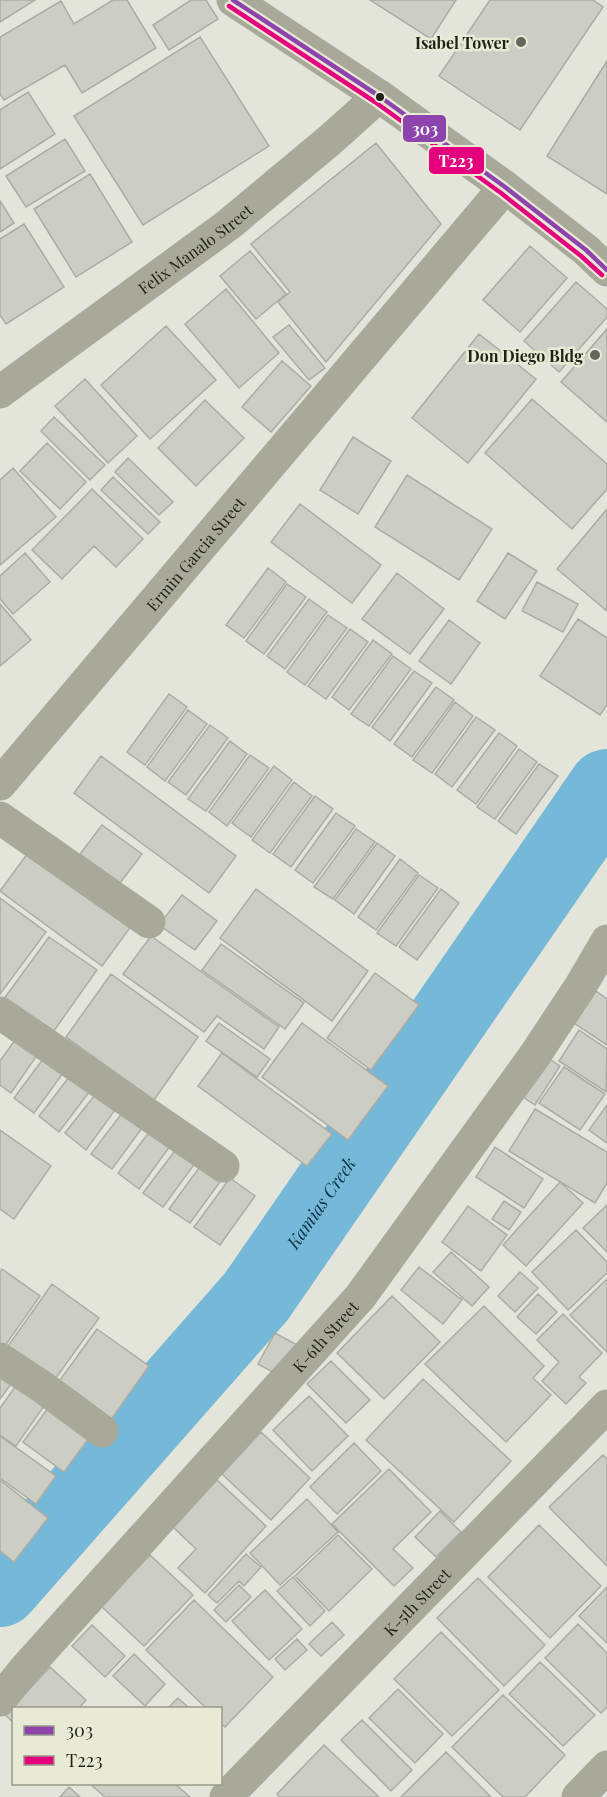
<svg xmlns="http://www.w3.org/2000/svg" width="607" height="1797" font-family="'Playfair Display',serif">
<style>
.lines{fill:none;stroke-linecap:round;stroke-linejoin:round}
.river{stroke:#76b8d7;stroke-width:78}
.building{fill:#cccdc5;stroke:#abaca4;stroke-width:1.5}
.minor{stroke:#a8a999;stroke-width:33}
.bus-1-casing{stroke:#e8ead5;stroke-width:9}
.bus-2-casing{stroke:#e8ead5;stroke-width:9}
.bus-1{stroke:#8e44ad;stroke-width:4.5}
.bus-2{stroke:#e5007d;stroke-width:4.5}
.poi-dot{fill:#64655c;stroke:#e8ead5;stroke-width:2}
.bus-dot{fill:#1f2018;stroke:#e8ead5;stroke-width:2}
.labels{text-anchor:middle;dominant-baseline:central;stroke-width:5;stroke-linejoin:round;paint-order:stroke}
.poi-label{font-size:16px;font-weight:bold;fill:#1f2018;stroke:#e8ead5;text-anchor:end}
.street-label{font-size:16px;fill:#1f2018;stroke:#e8ead5}
.water-label{font-size:18px;font-style:italic;fill:#093348;stroke:#e8ead5}
.line-badge{stroke:#e8ead5;stroke-width:2}
.badge-label{font-size:16px;text-anchor:middle;font-weight:bold;fill:#fff}
</style>
<rect width="100%" height="100%" fill="#e4e5da"/>
<g class="lines">
<path class="river" id="s1" d="M 0,1588 L 256,1297 L 607,788"/>
</g>
<path class="building" d="M 0,0 L 35,0 L 0,22 Z
M 113,0 L 127,0 L 156,48 L 82,93 L 65,65 L 4,100 L 0,94 L 0,37 L 61,1 L 74,24 Z
M 191,0 L 206,0 L 218,19 L 169,50 L 153,25 Z
M 370,0 L 456,0 L 431,39 Z
M 490,0 L 593,0 L 603,7 L 520,130 L 439,76 Z
M 200,37 L 269,146 L 143,225 L 74,116 Z
M 607,61 L 607,194 L 547,156 Z
M 28,92 L 55,134 L 0,169 L 0,110 Z
M 65,139 L 85,171 L 26,207 L 6,176 Z
M 376,143 L 441,224 L 326,362 L 278,302 L 290,292 L 251,244 Z
M 90,174 L 132,242 L 76,277 L 34,209 Z
M 0,201 L 14,223 L 0,232 Z
M 24,224 L 64,287 L 6,324 L 0,315 L 0,239 Z
M 530,246 L 567,278 L 520,332 L 483,300 Z
M 250,251 L 286,294 L 256,319 L 220,276 Z
M 576,282 L 607,309 L 607,317 L 559,372 L 524,341 Z
M 226,289 L 279,353 L 239,388 L 185,324 Z
M 289,325 L 325,368 L 309,380 L 273,337 Z
M 166,326 L 216,380 L 150,439 L 101,385 Z
M 607,329 L 607,422 L 561,382 Z
M 479,334 L 536,379 L 468,463 L 412,418 Z
M 282,361 L 311,386 L 271,432 L 242,407 Z
M 85,379 L 137,436 L 108,463 L 55,406 Z
M 532,399 L 607,464 L 607,489 L 572,529 L 485,453 Z
M 205,400 L 244,438 L 196,486 L 158,448 Z
M 54,417 L 105,465 L 90,480 L 41,431 Z
M 353,437 L 391,461 L 358,514 L 320,490 Z
M 47,443 L 86,482 L 60,509 L 20,471 Z
M 128,458 L 173,502 L 159,515 L 115,472 Z
M 13,468 L 56,517 L 0,565 L 0,480 Z
M 407,475 L 492,529 L 459,580 L 375,527 Z
M 113,477 L 160,522 L 148,534 L 101,490 Z
M 92,489 L 143,539 L 116,567 L 94,546 L 62,579 L 32,550 Z
M 300,504 L 381,565 L 352,603 L 271,542 Z
M 607,509 L 607,611 L 557,569 Z
M 25,553 L 50,582 L 13,614 L 0,599 L 0,576 Z
M 508,553 L 537,571 L 505,619 L 477,601 Z
M 268,568 L 286,582 L 244,638 L 226,625 Z
M 397,573 L 444,609 L 410,654 L 362,619 Z
M 537,582 L 578,604 L 563,632 L 522,611 Z
M 287,584 L 306,597 L 264,654 L 246,641 Z
M 309,599 L 327,612 L 285,669 L 267,656 Z
M 0,604 L 31,640 L 0,666 Z
M 328,615 L 347,628 L 305,685 L 287,672 Z
M 578,619 L 607,638 L 607,705 L 600,715 L 540,676 Z
M 449,620 L 480,643 L 451,684 L 419,661 Z
M 350,629 L 368,642 L 326,699 L 308,686 Z
M 373,640 L 392,654 L 349,710 L 332,697 Z
M 393,656 L 411,669 L 369,726 L 351,714 Z
M 414,671 L 432,683 L 390,741 L 372,727 Z
M 436,687 L 454,700 L 412,757 L 394,744 Z
M 169,694 L 187,707 L 145,765 L 127,752 Z
M 455,702 L 473,716 L 432,773 L 413,760 Z
M 188,710 L 207,724 L 165,781 L 147,767 Z
M 476,717 L 495,730 L 452,787 L 435,774 Z
M 210,725 L 228,738 L 186,795 L 168,782 Z
M 499,733 L 517,746 L 476,804 L 457,790 Z
M 230,741 L 247,754 L 206,811 L 188,799 Z
M 519,749 L 537,762 L 495,819 L 477,807 Z
M 250,755 L 269,768 L 227,826 L 209,812 Z
M 101,756 L 236,856 L 209,893 L 74,793 Z
M 539,764 L 558,776 L 516,834 L 498,821 Z
M 274,766 L 292,780 L 251,837 L 232,823 Z
M 294,782 L 312,796 L 270,853 L 252,840 Z
M 315,796 L 333,809 L 291,867 L 273,854 Z
M 336,813 L 355,826 L 313,883 L 295,870 Z
M 102,825 L 142,854 L 120,883 L 80,854 Z
M 356,829 L 375,842 L 333,899 L 314,887 Z
M 377,843 L 395,856 L 354,914 L 335,900 Z
M 33,846 L 135,921 L 102,966 L 0,891 Z
M 400,859 L 418,873 L 376,930 L 358,917 Z
M 419,875 L 438,888 L 396,946 L 377,933 Z
M 256,889 L 368,971 L 332,1021 L 220,938 Z
M 441,889 L 459,903 L 417,960 L 399,947 Z
M 182,895 L 217,921 L 195,950 L 159,925 Z
M 0,898 L 46,932 L 0,994 Z
M 151,936 L 279,1027 L 264,1049 L 217,1016 L 204,1032 L 123,974 Z
M 49,937 L 97,970 L 51,1035 L 3,1000 Z
M 221,944 L 304,1003 L 285,1029 L 202,970 Z
M 375,973 L 419,1005 L 371,1070 L 327,1038 Z
M 111,974 L 198,1037 L 154,1100 L 66,1037 Z
M 596,991 L 607,999 L 607,1045 L 574,1023 Z
M 219,1023 L 270,1059 L 257,1077 L 206,1041 Z
M 302,1023 L 388,1086 L 348,1140 L 262,1077 Z
M 579,1030 L 607,1049 L 606,1092 L 559,1061 Z
M 20,1033 L 42,1048 L 11,1093 L 0,1085 L 0,1061 Z
M 222,1053 L 332,1134 L 307,1166 L 198,1086 Z
M 46,1055 L 66,1069 L 34,1113 L 14,1098 Z
M 548,1058 L 560,1066 L 535,1105 L 523,1097 Z
M 564,1067 L 605,1094 L 580,1130 L 539,1103 Z
M 73,1072 L 93,1087 L 59,1132 L 39,1116 Z
M 98,1091 L 118,1106 L 86,1150 L 65,1133 Z
M 607,1105 L 607,1143 L 589,1130 Z
M 125,1109 L 145,1124 L 112,1169 L 91,1154 Z
M 535,1109 L 607,1152 L 607,1183 L 595,1203 L 509,1151 Z
M 153,1127 L 173,1142 L 139,1189 L 118,1173 Z
M 0,1130 L 51,1166 L 14,1219 L 0,1209 Z
M 180,1144 L 199,1158 L 163,1207 L 143,1193 Z
M 495,1147 L 543,1179 L 524,1208 L 476,1177 Z
M 204,1161 L 225,1175 L 190,1223 L 169,1209 Z
M 230,1178 L 255,1196 L 220,1245 L 194,1227 Z
M 560,1182 L 583,1203 L 526,1266 L 503,1245 Z
M 504,1201 L 521,1212 L 509,1230 L 492,1219 Z
M 607,1205 L 607,1252 L 583,1228 Z
M 468,1206 L 507,1235 L 481,1271 L 442,1242 Z
M 576,1230 L 607,1262 L 607,1273 L 568,1310 L 532,1272 Z
M 451,1252 L 489,1287 L 472,1306 L 433,1272 Z
M 419,1267 L 462,1300 L 443,1324 L 401,1290 Z
M 2,1269 L 40,1296 L 0,1353 L 0,1272 Z
M 520,1272 L 538,1288 L 515,1312 L 498,1296 Z
M 607,1279 L 607,1352 L 570,1315 Z
M 52,1284 L 99,1318 L 53,1382 L 6,1349 Z
M 538,1294 L 557,1312 L 536,1334 L 517,1317 Z
M 392,1296 L 440,1342 L 384,1399 L 337,1353 Z
M 484,1306 L 544,1366 L 533,1378 L 551,1395 L 506,1442 L 425,1364 Z
M 563,1314 L 602,1353 L 579,1377 L 586,1383 L 566,1404 L 542,1381 L 559,1362 L 537,1340 Z
M 97,1329 L 149,1366 L 105,1428 L 52,1391 Z
M 275,1333 L 299,1346 L 282,1377 L 258,1364 Z
M 331,1361 L 370,1400 L 346,1423 L 307,1384 Z
M 0,1364 L 17,1376 L 0,1399 Z
M 23,1376 L 51,1396 L 16,1446 L 0,1435 L 0,1408 Z
M 423,1379 L 511,1461 L 454,1522 L 366,1440 Z
M 309,1396 L 348,1436 L 312,1471 L 273,1430 Z
M 54,1400 L 95,1430 L 64,1472 L 23,1442 Z
M 261,1432 L 310,1478 L 271,1520 L 222,1474 Z
M 0,1436 L 56,1476 L 36,1504 L 0,1478 Z
M 354,1443 L 381,1471 L 337,1514 L 310,1487 Z
M 603,1455 L 607,1459 L 607,1566 L 549,1507 Z
M 389,1469 L 431,1512 L 393,1549 L 413,1568 L 394,1586 L 332,1524 Z
M 0,1480 L 48,1518 L 14,1562 L 0,1551 Z
M 217,1480 L 266,1526 L 205,1593 L 178,1568 L 196,1549 L 173,1527 Z
M 307,1499 L 338,1532 L 280,1585 L 250,1553 Z
M 440,1511 L 461,1532 L 436,1557 L 415,1537 Z
M 539,1525 L 601,1586 L 550,1638 L 488,1577 Z
M 338,1535 L 372,1569 L 329,1611 L 295,1576 Z
M 246,1554 L 261,1567 L 244,1586 L 239,1581 L 217,1603 L 208,1595 Z
M 150,1555 L 193,1595 L 144,1646 L 101,1606 Z
M 293,1577 L 325,1611 L 310,1626 L 277,1591 Z
M 478,1578 L 545,1645 L 504,1686 L 437,1618 Z
M 239,1585 L 251,1597 L 226,1622 L 214,1610 Z
M 607,1587 L 607,1643 L 579,1616 Z
M 265,1590 L 302,1629 L 269,1660 L 232,1621 Z
M 194,1600 L 273,1677 L 225,1727 L 220,1723 L 220,1708 L 206,1708 L 146,1650 Z
M 332,1622 L 344,1635 L 321,1656 L 309,1644 Z
M 578,1624 L 607,1653 L 607,1707 L 601,1713 L 545,1658 Z
M 92,1625 L 125,1656 L 105,1677 L 72,1646 Z
M 441,1632 L 499,1690 L 452,1736 L 394,1679 Z
M 297,1639 L 307,1650 L 285,1670 L 275,1659 Z
M 134,1654 L 165,1684 L 145,1706 L 113,1676 Z
M 540,1662 L 595,1715 L 563,1746 L 509,1694 Z
M 50,1667 L 86,1700 L 79,1708 L 14,1708 L 14,1723 L 5,1715 Z
M 398,1689 L 443,1734 L 415,1763 L 369,1718 Z
M 503,1695 L 565,1755 L 525,1797 L 503,1797 L 452,1747 Z
M 178,1698 L 189,1708 L 168,1708 Z
M 362,1720 L 412,1770 L 391,1791 L 341,1740 Z
M 324,1745 L 379,1797 L 280,1797 L 277,1794 Z
M 446,1752 L 491,1797 L 401,1797 Z
M 90,1784 L 175,1784 L 190,1797 L 105,1797 Z
M 69,1787 L 80,1797 L 60,1797 Z"/>
<g class="lines">
<g class="minor">
<path d="M 233,0 L 379,96 L 505,187 L 586,250 L 607,270"/>
<path id="s2" d="M 0,392 L 228,225 L 330,140 L 379,96"/>
<path id="s3" d="M 0,784 L 505,187"/>
<path d="M 0,818 L 149,922"/>
<path d="M 0,1013 L 223,1166"/>
<path d="M 0,1359 L 44,1388 L 102,1431"/>
<path id="s4" d="M 0,1700 L 25,1669 L 360,1297 L 535,1055 L 580,987 L 607,941"/>
<path id="s5" d="M 226,1797 L 607,1406"/>
<path d="M 578,1797 L 607,1767"/>
</g>
<g class="bus-1-casing">
<path id="bus-1" d="M 233,0 L 379,96 L 505,187 L 586,250 L 607,270"/>
</g>
<g class="bus-2-casing">
<path id="bus-2" d="M 229,6 L 375,102 L 501,193 L 581,256 L 602,275"/>
</g>
<use href="#bus-1" class="bus-1"/>
<use href="#bus-2" class="bus-2"/>
</g>
<g class="poi-dot">
<circle cx="521" cy="42" r="6"/>
<circle cx="595" cy="355" r="6"/>
</g>
<circle class="bus-dot" cx="380" cy="97" r="5"/>
<g class="labels">
<g class="poi-label">
<text x="509" y="42">Isabel Tower</text>
<text x="583" y="355">Don Diego Bldg</text>
</g>
<g class="street-label">
<text stroke="none"><textPath href="#s2" startOffset="242">Felix Manalo Street</textPath></text>
<text stroke="none"><textPath href="#s3" startOffset="302">Ermin Garcia Street</textPath></text>
<text stroke="none"><textPath href="#s4" startOffset="488">K-6th Street</textPath></text>
<text stroke="none"><textPath href="#s5" startOffset="273">K-5th Street</textPath></text>
</g>
<g class="water-label">
<text stroke="none"><textPath href="#s1" startOffset="502">Kamias Creek</textPath></text>
</g>
</g>
<g class="line-badge">
<rect x="402" y="114" width="45" height="29" rx="6" fill="#8e44ad"/>
<rect x="428" y="146" width="57" height="29" rx="6" fill="#e5007d"/>
</g>
<g class="badge-label">
<text x="425" y="135">303</text>
<text x="456" y="167">T223</text>
</g>
<rect x="12" y="1707" width="210" height="78" fill="#e8ead5" stroke="#989989" stroke-width="1.5"/>
<rect x="24" y="1726" width="30" height="9" fill="#8e44ad" stroke="#989989" stroke-width="1.5"/>
<text x="66" y="1737" font-size="18" fill="#1f2018">303</text>
<rect x="24" y="1756" width="30" height="9" fill="#e5007d" stroke="#989989" stroke-width="1.5"/>
<text x="66" y="1767" font-size="18" fill="#1f2018">T223</text>
</svg>
